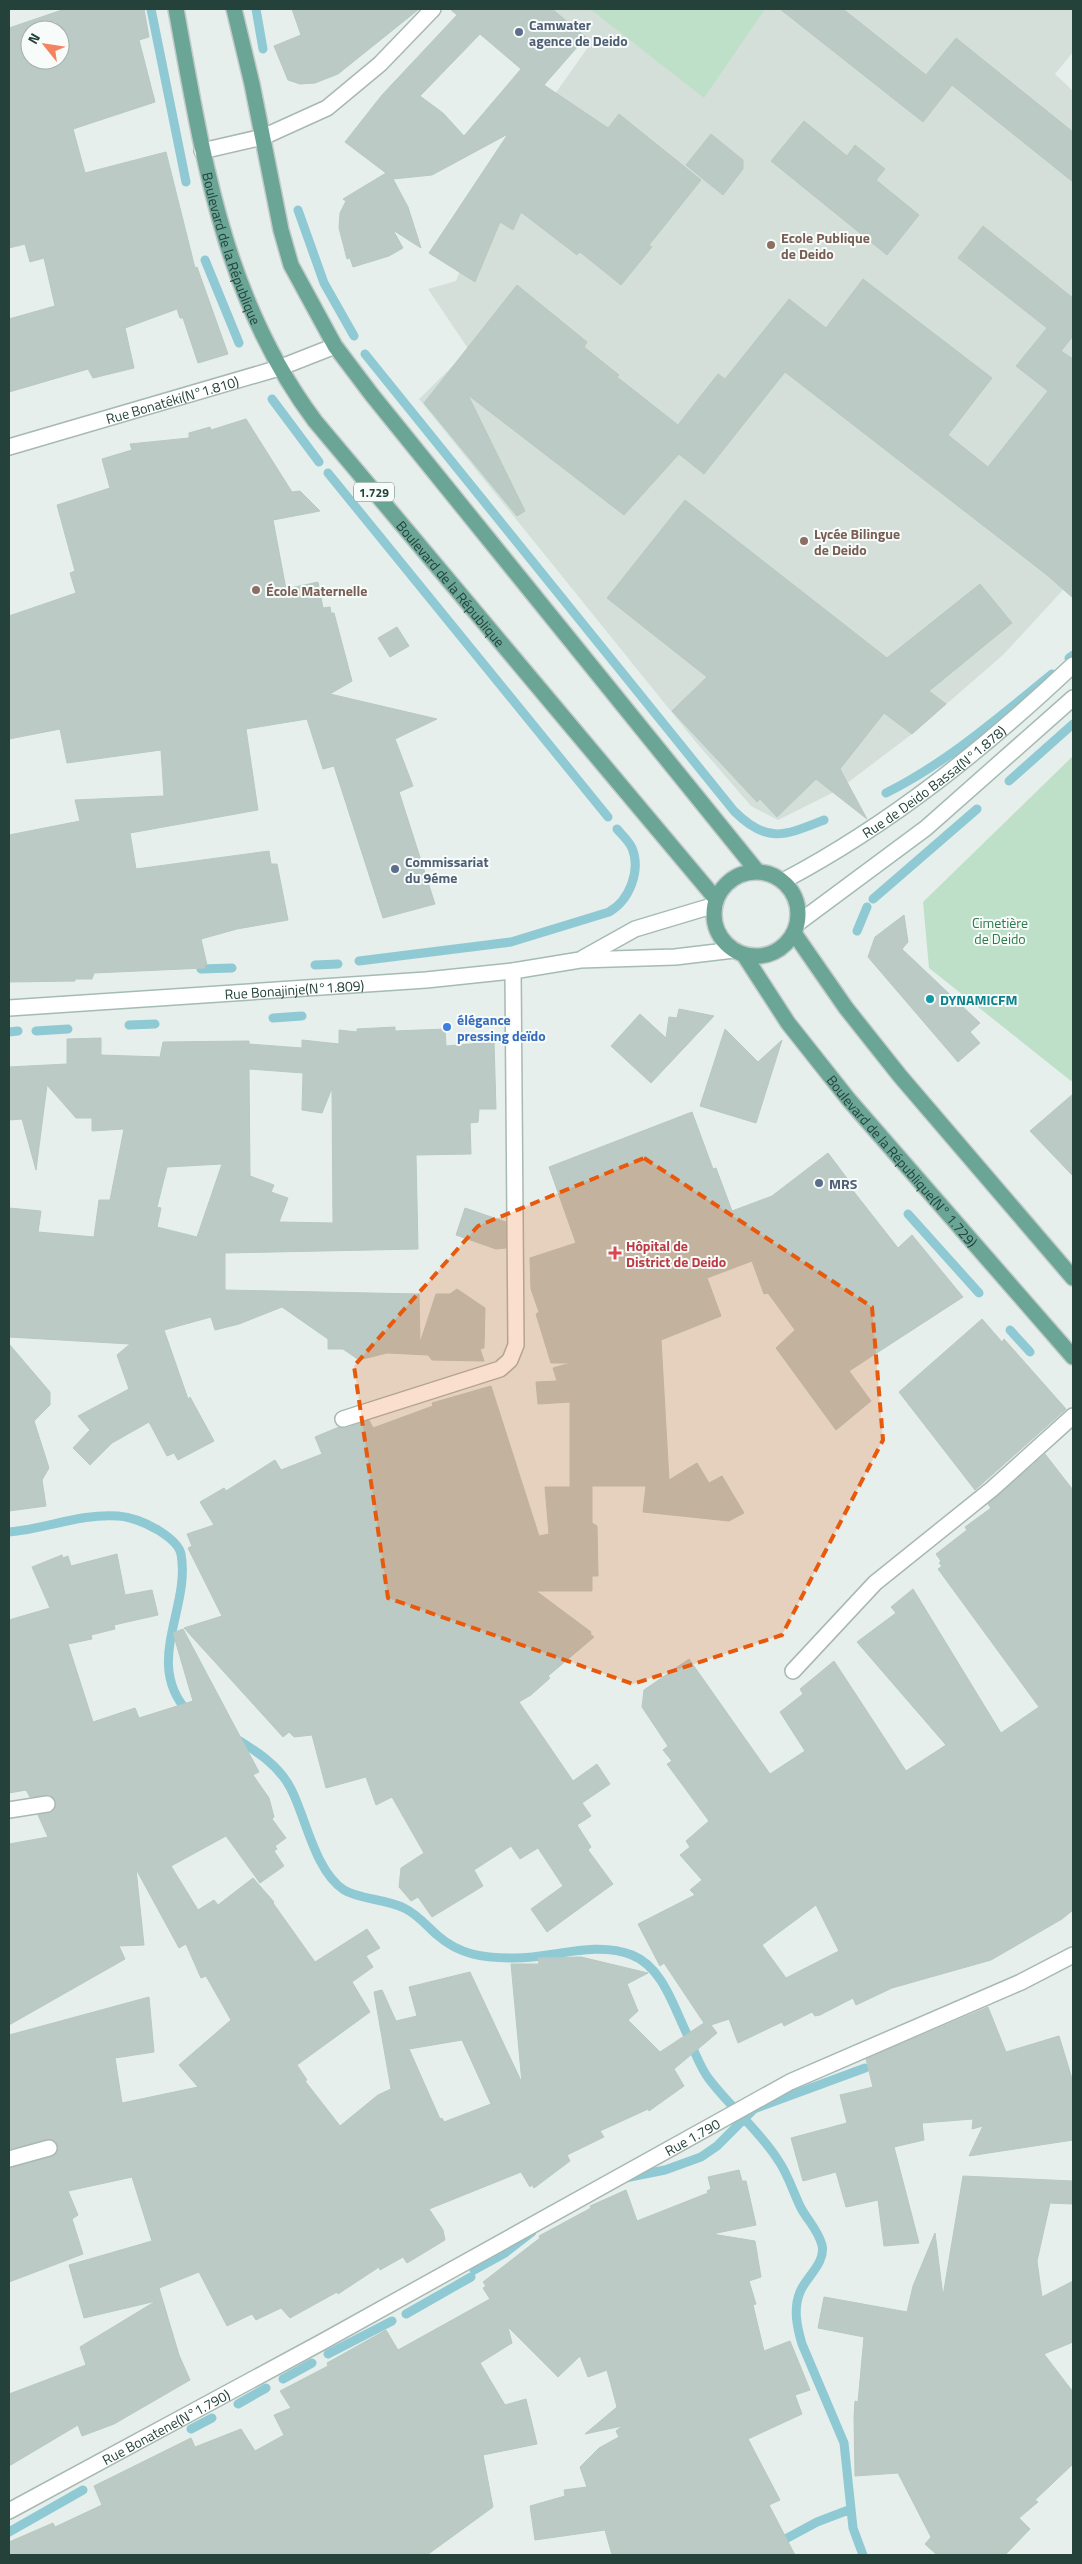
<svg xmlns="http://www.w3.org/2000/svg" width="1082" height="2564" font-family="'Titillium Web',sans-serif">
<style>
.built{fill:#d4dfda}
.green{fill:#bfe0c8}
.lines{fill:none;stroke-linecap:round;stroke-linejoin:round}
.stream{stroke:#8ec9d4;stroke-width:9}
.building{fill:#bbcac4;stroke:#b8c9c2;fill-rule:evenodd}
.street-casing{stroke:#a8b8b2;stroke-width:18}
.secondary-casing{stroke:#a4bbb3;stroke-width:18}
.primary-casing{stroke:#c2cac8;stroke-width:18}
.street{stroke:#fff;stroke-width:15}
.secondary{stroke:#fff;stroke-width:15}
.primary{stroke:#6aa596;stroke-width:15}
.marked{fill:#e8590c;fill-opacity:0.2;stroke:#e8590c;stroke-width:4;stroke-dasharray:10 6;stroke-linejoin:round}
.service-dot{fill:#5c6f8a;stroke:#f7fbf9;stroke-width:2}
.education-dot{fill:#8d6e63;stroke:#f7fbf9;stroke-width:2}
.culture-dot{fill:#0f9aa8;stroke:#f7fbf9;stroke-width:2}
.shop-dot{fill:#3f7fe0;stroke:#f7fbf9;stroke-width:2}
.health-dot{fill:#e0444e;stroke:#f7fbf9;stroke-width:2}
.labels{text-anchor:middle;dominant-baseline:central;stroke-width:4;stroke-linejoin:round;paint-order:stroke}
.shield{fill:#f7fbf9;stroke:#637a73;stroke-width:1}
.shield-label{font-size:12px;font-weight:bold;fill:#24423a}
.service-label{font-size:14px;font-weight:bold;fill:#4e5e75;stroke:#f7fbf9;text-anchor:start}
.education-label{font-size:14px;font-weight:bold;fill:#785e54;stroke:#f7fbf9;text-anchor:start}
.street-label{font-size:14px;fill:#24423a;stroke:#f7fbf9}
.park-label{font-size:14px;fill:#2d7a4b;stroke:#f7fbf9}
.culture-label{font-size:14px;font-weight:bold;fill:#0d838f;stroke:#f7fbf9;text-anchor:start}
.shop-label{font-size:14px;font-weight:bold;fill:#366cbe;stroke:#f7fbf9;text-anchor:start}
.health-label{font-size:14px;font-weight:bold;fill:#be3a42;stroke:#f7fbf9;text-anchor:start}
</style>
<rect width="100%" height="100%" fill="#e6efeb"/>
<path class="built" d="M 551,9 L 1073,9 L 1073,52 L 1055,74 L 1073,91 L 1073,579 L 1004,654 L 912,734 L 838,790 L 778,820 L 751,806 L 695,741 L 419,399 L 469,350 L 428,289 L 456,281 L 482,210 L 514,152 L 591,43 Z"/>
<path class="green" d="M 590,9 L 765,9 L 704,98 Z
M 1073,756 L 1073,1080 L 1071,1081 L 929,968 L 923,902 Z"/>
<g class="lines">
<path class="stream" d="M 151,9 L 186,182
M 256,9 L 263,49
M 298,210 L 324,283 L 354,336
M 205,260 L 239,343
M 365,354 L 734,811 C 767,844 784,836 824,820
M 272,399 L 319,462
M 328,473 L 608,817
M 1069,658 L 1073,655
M 1009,781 L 1073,724
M 886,793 C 948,762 999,717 1052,674
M 873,899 L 977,809
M 857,931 L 867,907
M 359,961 L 511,942 L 609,912 C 630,900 641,870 632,848 C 629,841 622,835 617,829
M 315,965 L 338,964
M 201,969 L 232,968
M 273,1018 L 302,1016
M 129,1025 L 155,1024
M 36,1031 L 68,1029
M 9,1032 L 18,1031
M 908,1214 L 979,1293
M 1010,1330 L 1030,1352
M 9,1532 C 45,1529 82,1513 118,1516 C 132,1517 146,1523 158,1530 C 166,1535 179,1544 181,1554 C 191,1608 143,1663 188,1712
M 235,1738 C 256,1751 279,1765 291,1789 C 306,1818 315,1871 344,1890 C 358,1899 386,1899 404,1908 C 417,1914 426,1925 437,1935 C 460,1955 483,1958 513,1958 C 551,1959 594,1940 632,1955 C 662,1967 673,2005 686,2032 C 693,2047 699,2066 709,2079 C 731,2108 759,2130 778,2160 C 788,2174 793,2192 801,2208 C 808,2221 818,2230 822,2245 C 826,2263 806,2277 800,2292 C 793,2309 797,2327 802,2344 L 844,2443 L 853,2528 L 863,2555
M 625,2178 L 665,2170 L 701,2157 L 717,2146 L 754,2109 L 865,2068
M 474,2270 L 505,2253 L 532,2232
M 406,2314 L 471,2277
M 328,2354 L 392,2321
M 283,2379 L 312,2363
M 238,2404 L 266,2388
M 191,2429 L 212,2418
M 9,2532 L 83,2490
M 759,2555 L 765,2550 L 817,2522 L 851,2509"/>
</g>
<path class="building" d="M 65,9 L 144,9 L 149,37 L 139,40 L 155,102 L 73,129 L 85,173 L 166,152 L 195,268 L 197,267 L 228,354 L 198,363 L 183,318 L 180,318 L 177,309 L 125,328 L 134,368 L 93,378 L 88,369 L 9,392 L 9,319 L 55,306 L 44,258 L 30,262 L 25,244 L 9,248 L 9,28 ZM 30,30 L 60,30 L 60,60 L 30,60 Z
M 292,9 L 419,9 L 338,74 L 315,83 L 300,84 L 288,80 L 274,46 L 301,35 Z
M 450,9 L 552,9 L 586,37 L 544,85 L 608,128 L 619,114 L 701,180 L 649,245 L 652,247 L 621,285 L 580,252 L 577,255 L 521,212 L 513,230 L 500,222 L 475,282 L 429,253 L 508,134 L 432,175 L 393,179 L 408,207 L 421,248 L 393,230 L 403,248 L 389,256 L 353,267 L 350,258 L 347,259 L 339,228 L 340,213 L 346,201 L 343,199 L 386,173 L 345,142 L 382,95 L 457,15 ZM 480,34 L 521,69 L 464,136 L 443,113 L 420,96 Z
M 780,9 L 843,9 L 926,75 L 956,38 L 1073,132 L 1073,182 L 952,85 L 923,122 Z
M 804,121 L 847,156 L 855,145 L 885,169 L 876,180 L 919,215 L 887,255 L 771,161 Z
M 711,134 L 743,160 L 743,169 L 723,195 L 686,165 Z
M 983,226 L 1073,298 L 1073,336 L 1061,351 L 1073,359 L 1073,598 L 1047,575 L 785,372 L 704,474 L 679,454 L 624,515 L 468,395 L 525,511 L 517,516 L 424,403 L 517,285 L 587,342 L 584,347 L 619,375 L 617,377 L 678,425 L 718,374 L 725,379 L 789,299 L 826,328 L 863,279 L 992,378 L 948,435 L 988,467 L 1048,391 L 1016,366 L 1047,328 L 958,258 Z
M 246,419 L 292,492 L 300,491 L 320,511 L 273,520 L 286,589 L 318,582 L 323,608 L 330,607 L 331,613 L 334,613 L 352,681 L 330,694 L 437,719 L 395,739 L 413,786 L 399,792 L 435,904 L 383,918 L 334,766 L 323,769 L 307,719 L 246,729 L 258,810 L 130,833 L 136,869 L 269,851 L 271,864 L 277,864 L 288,920 L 237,929 L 201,939 L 207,965 L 204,965 L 205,968 L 94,973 L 92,979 L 75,979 L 75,981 L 9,982 L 9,835 L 80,821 L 75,800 L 164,796 L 161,750 L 67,763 L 60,729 L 9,739 L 9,616 L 76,593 L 70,573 L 75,571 L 57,505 L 110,488 L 102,459 L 132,450 L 130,444 L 189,438 L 189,433 L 210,427 L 211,430 Z
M 685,500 L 887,658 L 980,584 L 1012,623 L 929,691 L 946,704 L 912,734 L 884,713 L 840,769 L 867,819 L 816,779 L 777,817 L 760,799 L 757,802 L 672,711 L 707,677 L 607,598 Z
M 397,627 L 409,646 L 390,657 L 378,638 Z
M 904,915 L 908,942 L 902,949 L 980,1023 L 970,1032 L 980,1043 L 958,1062 L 868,957 L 875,937 Z
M 679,1009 L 714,1016 L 651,1083 L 611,1046 L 640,1014 L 666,1038 L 669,1017 L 677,1018 Z
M 395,1027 L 395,1031 L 445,1029 L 446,1046 L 494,1042 L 496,1109 L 479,1109 L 478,1122 L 470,1123 L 471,1154 L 416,1155 L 418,1249 L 225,1253 L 225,1290 L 419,1294 L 420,1343 L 436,1294 L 450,1294 L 457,1289 L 485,1308 L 484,1348 L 480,1349 L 484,1361 L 432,1360 L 428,1355 L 387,1353 L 359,1360 L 343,1349 L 328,1349 L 328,1339 L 282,1307 L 239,1324 L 215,1330 L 211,1317 L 164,1330 L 188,1399 L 190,1397 L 214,1441 L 178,1460 L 174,1453 L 167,1456 L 149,1422 L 112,1443 L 90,1465 L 73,1448 L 90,1430 L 78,1416 L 129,1389 L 117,1355 L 130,1344 L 9,1337 L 9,1208 L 41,1211 L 38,1232 L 94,1237 L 99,1200 L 110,1200 L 124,1129 L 92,1131 L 92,1118 L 76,1118 L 47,1085 L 36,1170 L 22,1119 L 9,1120 L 9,1067 L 67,1064 L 67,1039 L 101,1038 L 101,1055 L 160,1057 L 163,1042 L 249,1041 L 249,1044 L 302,1048 L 302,1040 L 339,1044 L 339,1030 L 357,1032 L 357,1029 ZM 249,1069 L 303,1073 L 302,1110 L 322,1113 L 332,1088 L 333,1223 L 279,1222 L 288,1198 L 271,1192 L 274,1185 L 250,1176 ZM 222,1164 L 197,1237 L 157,1227 L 161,1208 L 157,1207 L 167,1167 Z
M 725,1029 L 758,1062 L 782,1040 L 756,1123 L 700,1106 Z
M 1073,1094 L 1073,1176 L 1030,1131 Z
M 692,1112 L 713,1169 L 716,1168 L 732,1211 L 772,1196 L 828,1153 L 849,1181 L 847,1183 L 898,1248 L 912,1235 L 963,1297 L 849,1371 L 871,1401 L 836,1430 L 776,1348 L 795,1330 L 768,1293 L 764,1294 L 752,1261 L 707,1278 L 721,1316 L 661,1340 L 669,1480 L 697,1463 L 709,1483 L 722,1476 L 744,1513 L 729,1521 L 643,1512 L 646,1486 L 592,1486 L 592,1523 L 597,1526 L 598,1576 L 592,1576 L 592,1591 L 536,1591 L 591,1632 L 590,1634 L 594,1637 L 548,1676 L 550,1678 L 531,1695 L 519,1702 L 573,1781 L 597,1764 L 610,1784 L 582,1803 L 591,1816 L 577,1825 L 591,1847 L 588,1850 L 613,1884 L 547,1932 L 531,1909 L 563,1886 L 538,1848 L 520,1859 L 511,1846 L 474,1870 L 483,1886 L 432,1917 L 418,1897 L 411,1901 L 399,1887 L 401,1868 L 424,1853 L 392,1797 L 376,1805 L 366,1777 L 326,1788 L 312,1735 L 294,1737 L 289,1732 L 283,1737 L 184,1628 L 222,1616 L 188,1548 L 192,1546 L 187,1534 L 214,1525 L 200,1502 L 224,1488 L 226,1491 L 275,1460 L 281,1470 L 322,1454 L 315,1437 L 339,1427 L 346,1428 L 369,1420 L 373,1428 L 433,1406 L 432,1403 L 491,1386 L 539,1536 L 549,1534 L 545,1487 L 570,1487 L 570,1402 L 538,1404 L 536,1382 L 557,1381 L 553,1368 L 571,1363 L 551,1363 L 536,1314 L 539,1312 L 531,1289 L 530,1258 L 576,1243 L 549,1167 Z
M 465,1208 L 506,1222 L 506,1248 L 496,1249 L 456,1235 Z
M 982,1319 L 1002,1342 L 1004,1339 L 1066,1409 L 975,1490 L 899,1392 Z
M 9,1344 L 50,1392 L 50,1405 L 34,1421 L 49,1468 L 42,1480 L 46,1506 L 9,1511 Z
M 1045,1454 L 1073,1490 L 1073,1910 L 1062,1919 L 991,1960 L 892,1988 L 856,2005 L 853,1998 L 820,2015 L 815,2016 L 812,2012 L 784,2026 L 782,2022 L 738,2043 L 729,2019 L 711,2025 L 717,2033 L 674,2069 L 684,2086 L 649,2111 L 648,2109 L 600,2131 L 604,2137 L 567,2155 L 570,2161 L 534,2188 L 532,2185 L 530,2187 L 521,2172 L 429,2209 L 443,2230 L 445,2240 L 407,2263 L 403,2257 L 380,2270 L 379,2267 L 338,2294 L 337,2292 L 290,2318 L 281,2308 L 256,2320 L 252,2314 L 227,2326 L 199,2272 L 159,2288 L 179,2355 L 190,2380 L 114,2424 L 82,2436 L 78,2425 L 9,2466 L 9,2394 L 86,2365 L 80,2347 L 156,2301 L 84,2318 L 69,2265 L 152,2241 L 132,2177 L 68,2191 L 78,2215 L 72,2219 L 83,2254 L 9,2282 L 9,2168 L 51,2157 L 58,2150 L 56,2142 L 51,2139 L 9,2149 L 9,2035 L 149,1997 L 154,2052 L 115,2058 L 122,2103 L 198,2087 L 179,2065 L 231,2020 L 206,1976 L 201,1978 L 186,1944 L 179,1948 L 136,1869 L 144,1945 L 119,1946 L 125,1959 L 9,2025 L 9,1844 L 48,1837 L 38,1815 L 52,1812 L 56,1803 L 50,1795 L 30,1797 L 26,1790 L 9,1793 L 9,1620 L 50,1608 L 32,1567 L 62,1555 L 63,1558 L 68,1556 L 71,1566 L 117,1554 L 125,1595 L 152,1590 L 158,1615 L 114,1625 L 115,1629 L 91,1635 L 92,1639 L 68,1644 L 93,1722 L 135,1708 L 139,1718 L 193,1701 L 173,1633 L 183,1629 L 259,1772 L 253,1775 L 269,1798 L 274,1817 L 272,1819 L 286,1838 L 275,1846 L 277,1849 L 274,1851 L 284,1866 L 260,1883 L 226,1836 L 171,1866 L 198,1910 L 214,1900 L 218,1905 L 253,1878 L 274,1902 L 273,1903 L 315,1962 L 367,1929 L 380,1948 L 366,1956 L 373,1967 L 352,1982 L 370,2012 L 297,2065 L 307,2080 L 305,2081 L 340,2126 L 378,2095 L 391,2089 L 374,1992 L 382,1990 L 396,2021 L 417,2016 L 409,1987 L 470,1972 L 522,2083 L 511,1964 L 539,1964 L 538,1958 L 581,1957 L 648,1973 L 627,1984 L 638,2011 L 628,2020 L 660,2052 L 704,2023 L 664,1963 L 660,1966 L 638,1924 L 695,1895 L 690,1890 L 702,1880 L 680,1855 L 690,1847 L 686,1841 L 709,1821 L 667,1764 L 672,1761 L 663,1750 L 668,1746 L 642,1707 L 644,1690 L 689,1659 L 770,1774 L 805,1751 L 780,1712 L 803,1694 L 800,1689 L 834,1661 L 906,1771 L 946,1745 L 857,1642 L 896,1613 L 891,1607 L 913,1589 L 1001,1733 L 1039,1707 L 938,1569 L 942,1566 L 939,1563 L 941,1561 L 936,1554 L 967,1530 L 965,1527 L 991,1508 L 988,1504 ZM 816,1905 L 839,1951 L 786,1978 L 762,1945 ZM 462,2040 L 491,2104 L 444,2122 L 442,2118 L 440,2119 L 409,2049 Z
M 988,2007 L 1006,2052 L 1059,2036 L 1073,2082 L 1073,2140 L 969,2156 L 983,2126 L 972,2129 L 973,2119 L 922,2123 L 924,2140 L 894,2147 L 919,2243 L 884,2246 L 878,2200 L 846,2207 L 836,2172 L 803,2181 L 791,2138 L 847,2123 L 840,2095 L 873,2087 L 866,2059 Z
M 739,2170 L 742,2181 L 746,2181 L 756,2225 L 712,2234 L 755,2241 L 761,2277 L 749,2281 L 756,2304 L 753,2305 L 764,2351 L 790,2341 L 810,2390 L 795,2395 L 802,2414 L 748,2439 L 780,2500 L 769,2505 L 795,2555 L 612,2555 L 605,2530 L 535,2540 L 530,2506 L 565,2496 L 564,2490 L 587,2487 L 580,2467 L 599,2448 L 619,2437 L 616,2431 L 622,2426 L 585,2434 L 617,2407 L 607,2370 L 588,2377 L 580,2356 L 558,2377 L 508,2327 L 512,2343 L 480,2363 L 505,2405 L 526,2399 L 537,2444 L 483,2455 L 493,2507 L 427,2555 L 9,2555 L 9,2542 L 53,2523 L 55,2527 L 102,2505 L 94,2486 L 191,2438 L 195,2447 L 241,2429 L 255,2451 L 284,2435 L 274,2415 L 291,2408 L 280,2391 L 328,2366 L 327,2363 L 386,2330 L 398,2350 L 490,2299 L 483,2288 L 486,2286 L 483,2282 L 540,2238 L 539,2236 L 591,2208 L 590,2206 L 626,2190 L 637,2221 L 708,2193 L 707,2191 L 711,2189 L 708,2177 Z
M 963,2176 L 1073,2181 L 1073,2204 L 1050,2203 L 1037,2261 L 1042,2297 L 1073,2281 L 1073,2342 L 1044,2354 L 1073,2392 L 1073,2464 L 1035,2500 L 1038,2502 L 1019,2518 L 1030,2529 L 1005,2555 L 937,2555 L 925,2544 L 931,2537 L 898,2473 L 855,2476 L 854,2417 L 855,2401 L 858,2402 L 864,2337 L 818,2328 L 824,2297 L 907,2312 L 913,2286 L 935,2233 L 943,2296 Z"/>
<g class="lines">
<g class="street-casing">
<g id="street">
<path d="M 202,151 L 263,137 L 327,108 L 380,64 L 433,9"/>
<path id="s1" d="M 9,447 L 279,368 L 335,346"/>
<path d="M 343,1419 L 500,1369 L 510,1360 L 516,1345 L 513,971"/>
<path d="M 793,1671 L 875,1583 L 992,1489 L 1073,1416"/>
<path d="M 9,1810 L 47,1804"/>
<path d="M 9,2159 L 49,2148"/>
<path id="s2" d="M 9,2511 L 322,2342 L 790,2082 L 1021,1982 L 1073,1955"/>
</g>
</g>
<g class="secondary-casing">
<g id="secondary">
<path id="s3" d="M 783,881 C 891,824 985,748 1073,665"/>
<path d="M 798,923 L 926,828 L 1073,698"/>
<path d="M 583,958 L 635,929 L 715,905"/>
<path id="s4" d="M 9,1008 L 426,980 L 513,971 L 580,960 L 675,957 L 734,950"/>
</g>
</g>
<g class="primary-casing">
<g id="primary">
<path id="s5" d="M 176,9 C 203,156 223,298 315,421 L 716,899"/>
<path d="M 234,9 L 252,84 L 281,230 L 291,265 L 335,346 L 372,395 L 757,871"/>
<circle cx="756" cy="914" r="42"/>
<path d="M 794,933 L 846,1008 L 900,1076 L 1073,1278"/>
<path id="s6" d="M 744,955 L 788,1023 L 849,1100 L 1073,1357"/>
</g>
</g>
<use href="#street" class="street"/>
<use href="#secondary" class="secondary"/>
<use href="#primary" class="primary"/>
</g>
<path class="marked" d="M 644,1158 L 872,1307 L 883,1440 L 782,1635 L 633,1684 L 388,1598 L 354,1366 L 478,1226 Z"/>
<g class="service-dot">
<circle cx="519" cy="32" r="5"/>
<circle cx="395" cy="869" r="5"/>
<circle cx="819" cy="1183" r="5"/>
</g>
<g class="education-dot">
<circle cx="771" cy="245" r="5"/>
<circle cx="804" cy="541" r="5"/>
<circle cx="256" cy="590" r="5"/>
</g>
<circle class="culture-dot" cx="930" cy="999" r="5"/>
<circle class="shop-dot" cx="447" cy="1027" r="5"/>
<path class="health-dot" d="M612.5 1245.5h5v5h5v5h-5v5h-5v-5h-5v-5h5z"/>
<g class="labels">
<rect class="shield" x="354" y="482.5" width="40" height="19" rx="4"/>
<g class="shield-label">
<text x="374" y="492">1.729</text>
</g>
<g class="service-label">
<text x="529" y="24">Camwater<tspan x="529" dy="16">agence de Deido</tspan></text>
<text x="405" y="861">Commissariat<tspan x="405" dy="16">du 9éme</tspan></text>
<text x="829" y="1183">MRS</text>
</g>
<g class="education-label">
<text x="781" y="237">Ecole Publique<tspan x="781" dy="16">de Deido</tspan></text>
<text x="814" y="533">Lycée Bilingue<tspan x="814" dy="16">de Deido</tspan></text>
<text x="266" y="590">École Maternelle</text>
</g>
<g class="street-label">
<text stroke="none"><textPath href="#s5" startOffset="246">Boulevard de la République</textPath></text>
<text stroke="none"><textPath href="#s1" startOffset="170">Rue Bonatéki(N°1.810)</textPath></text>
<text stroke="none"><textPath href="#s5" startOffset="651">Boulevard de la République</textPath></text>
<text stroke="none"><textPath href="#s3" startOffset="181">Rue de Deido Bassa(N°1.878)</textPath></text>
<text stroke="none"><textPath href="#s4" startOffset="286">Rue Bonajinje(N°1.809)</textPath></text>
<text stroke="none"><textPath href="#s6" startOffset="260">Boulevard de la République(N° 1.729)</textPath></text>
<text stroke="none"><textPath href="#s2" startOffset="779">Rue 1.790</textPath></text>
<text stroke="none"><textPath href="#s2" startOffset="178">Rue Bonatene(N°1.790)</textPath></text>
</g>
<g class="park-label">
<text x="1000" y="922">Cimetière<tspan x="1000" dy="16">de Deido</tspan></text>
</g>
<g class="culture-label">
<text x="940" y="999">DYNAMICFM</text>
</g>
<g class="shop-label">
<text x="457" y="1019">élégance<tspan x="457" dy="16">pressing deïdo</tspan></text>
</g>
<g class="health-label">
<text x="626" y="1245">Hôpital de<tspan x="626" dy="16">District de Deido</tspan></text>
</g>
</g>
<rect width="1082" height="2564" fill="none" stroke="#24423a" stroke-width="20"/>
<g transform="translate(45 45) rotate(300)"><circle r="24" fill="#f7fbf9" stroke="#a3b1ad"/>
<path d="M0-4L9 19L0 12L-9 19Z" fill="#f4845f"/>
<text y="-8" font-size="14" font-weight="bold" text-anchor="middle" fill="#24423a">N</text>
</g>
</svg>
